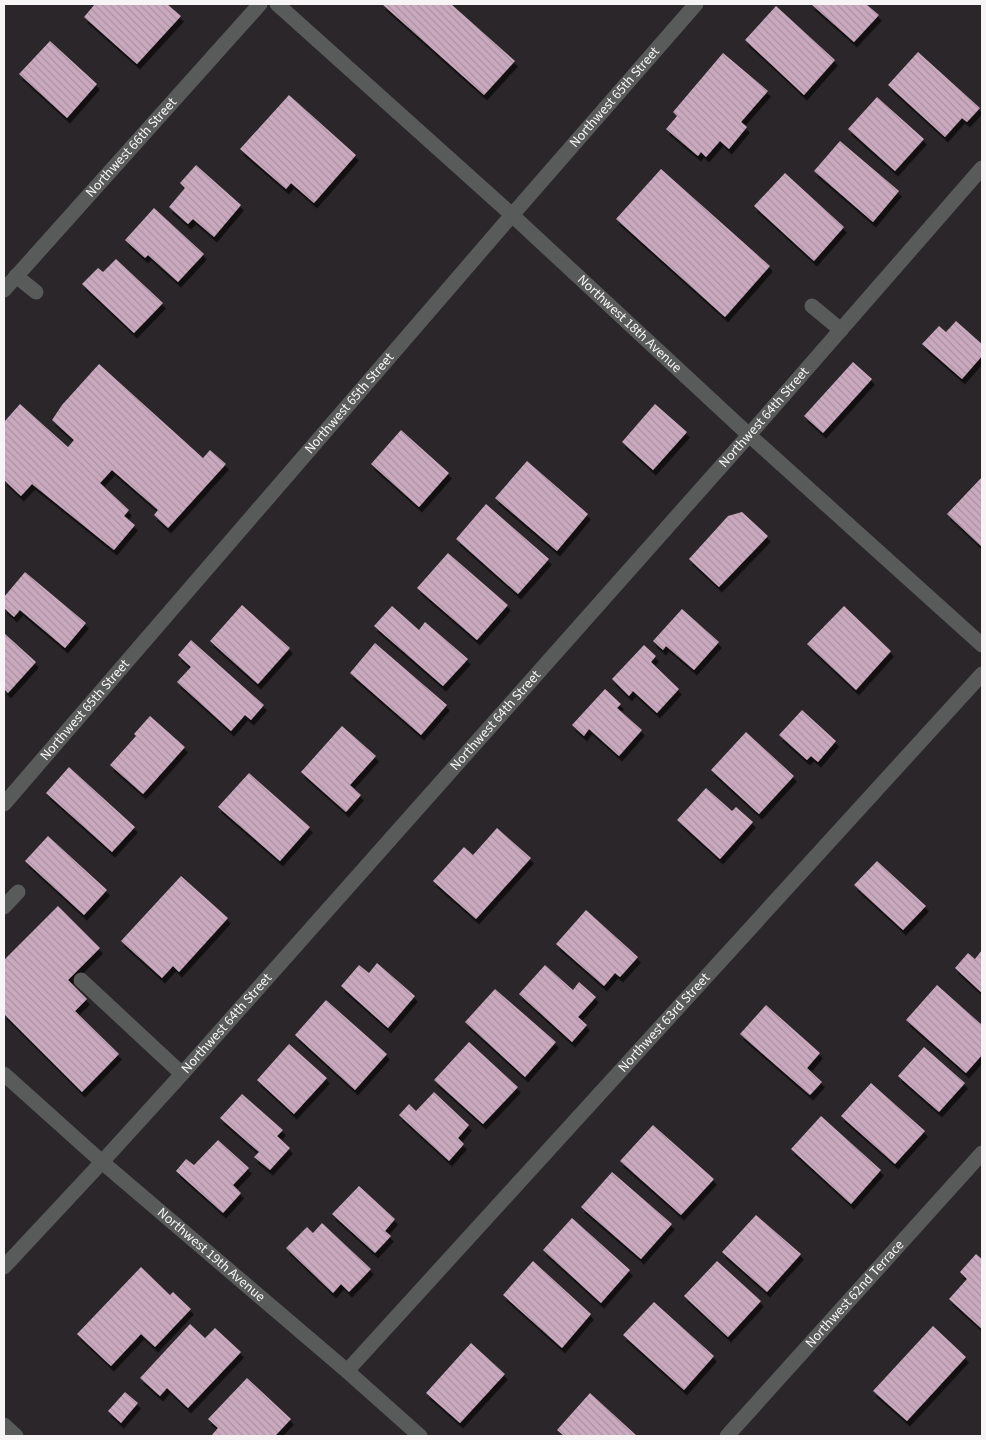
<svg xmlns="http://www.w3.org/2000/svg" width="986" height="1440" font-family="'Source Sans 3',sans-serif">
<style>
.building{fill:url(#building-back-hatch);filter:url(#shadow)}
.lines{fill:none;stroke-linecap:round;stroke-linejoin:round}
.service{stroke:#595b5a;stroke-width:15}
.minor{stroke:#595b5a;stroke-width:15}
.labels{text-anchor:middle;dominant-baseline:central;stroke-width:5;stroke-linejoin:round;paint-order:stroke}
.street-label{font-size:14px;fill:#f6f4f5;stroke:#211d1f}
</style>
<defs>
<pattern id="building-back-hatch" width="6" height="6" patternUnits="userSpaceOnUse" patternTransform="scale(1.25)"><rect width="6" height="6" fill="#caa9be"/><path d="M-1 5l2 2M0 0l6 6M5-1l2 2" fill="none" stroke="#aa91a1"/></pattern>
<filter id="shadow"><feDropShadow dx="3" dy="5.5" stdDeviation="0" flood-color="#0009"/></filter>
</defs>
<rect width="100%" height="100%" fill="#2a2629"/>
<path class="building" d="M 95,4 L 167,4 L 181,16 L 137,64 L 84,17 Z
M 382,4 L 451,4 L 515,61 L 484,95 Z
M 811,4 L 866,4 L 879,15 L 854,42 Z
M 776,6 L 835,60 L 804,95 L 745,40 Z
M 50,41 L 97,84 L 67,118 L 19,74 Z
M 918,52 L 980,108 L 967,122 L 962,118 L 945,137 L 888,85 Z
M 723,53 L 768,91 L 741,122 L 747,127 L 729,149 L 720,141 L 706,157 L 701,152 L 698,156 L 666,129 L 677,116 L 673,112 Z
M 289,95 L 356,155 L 314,203 L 291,183 L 286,189 L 240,149 Z
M 877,97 L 924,139 L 895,171 L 848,129 Z
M 840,141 L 899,191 L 873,222 L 814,171 Z
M 196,165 L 241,205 L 214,237 L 193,219 L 188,224 L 169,207 L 185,188 L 180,183 Z
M 661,169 L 770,266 L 725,317 L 616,219 Z
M 785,173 L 844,227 L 814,261 L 754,206 Z
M 154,208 L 204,254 L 178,282 L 148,255 L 145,258 L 125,240 Z
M 116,259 L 163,303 L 134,333 L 82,284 L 98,268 L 103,272 Z
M 956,321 L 982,344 L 982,356 L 962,379 L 922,344 L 939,326 L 946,332 Z
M 853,362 L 872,379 L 823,433 L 804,416 Z
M 99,364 L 203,458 L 210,450 L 226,464 L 168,528 L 154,515 L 158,510 L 112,470 L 100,483 L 129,510 L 124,516 L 135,525 L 114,550 L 32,484 L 21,496 L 4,480 L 4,422 L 20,404 L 68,447 L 74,440 L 52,420 L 62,405 Z
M 655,404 L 687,432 L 653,470 L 622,442 Z
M 401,430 L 449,473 L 419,507 L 371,464 Z
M 527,461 L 588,514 L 557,551 L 495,498 Z
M 982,477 L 982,547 L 947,514 Z
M 486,504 L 549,559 L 518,594 L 456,539 Z
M 742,512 L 768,536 L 719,587 L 689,559 L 728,516 Z
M 448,553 L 508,605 L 477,640 L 417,588 Z
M 25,572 L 86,623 L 65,648 L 20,610 L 14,617 L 4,608 L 4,597 Z
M 242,605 L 290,648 L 258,684 L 210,641 Z
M 392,606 L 419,630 L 425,622 L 468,659 L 443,686 L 374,626 Z
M 844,606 L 891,651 L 856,690 L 807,644 Z
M 682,609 L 719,642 L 694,670 L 666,646 L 663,650 L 653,641 Z
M 4,633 L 36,662 L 8,693 L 4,689 Z
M 191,640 L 264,705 L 251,720 L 245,715 L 231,731 L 177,682 L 191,667 L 178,655 Z
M 375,643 L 447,705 L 421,735 L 350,673 Z
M 644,645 L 656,656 L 651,662 L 679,689 L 657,713 L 633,691 L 629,696 L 612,679 Z
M 605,689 L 621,704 L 617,708 L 642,730 L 619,756 L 589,729 L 584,736 L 572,725 Z
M 802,710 L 836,741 L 818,762 L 811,756 L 807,760 L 779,735 Z
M 150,716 L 185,747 L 143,794 L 110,765 L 136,736 L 134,734 Z
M 342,726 L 376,756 L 350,785 L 361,795 L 346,812 L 301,772 Z
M 746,732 L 794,776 L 759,814 L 711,770 Z
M 69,767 L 135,827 L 112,852 L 46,793 Z
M 249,773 L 310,827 L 280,861 L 218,807 Z
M 706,788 L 732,811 L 736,807 L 753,822 L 720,859 L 677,820 Z
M 497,828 L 531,858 L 476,919 L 433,881 L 464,847 L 473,855 Z
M 48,836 L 107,890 L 84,915 L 25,861 Z
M 877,861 L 926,906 L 903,930 L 854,885 Z
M 181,876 L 228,918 L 179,972 L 173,966 L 162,978 L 121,941 Z
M 58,906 L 100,948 L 68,980 L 87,999 L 75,1011 L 119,1054 L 82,1092 L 4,1014 L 4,960 Z
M 586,910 L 638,957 L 620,977 L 615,973 L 604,986 L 556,944 Z
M 982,950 L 982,993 L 955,968 L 968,953 L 975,959 Z
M 377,963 L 415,996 L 388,1028 L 341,986 L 359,965 L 369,973 Z
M 545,965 L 573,990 L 579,982 L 596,997 L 578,1017 L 587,1025 L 572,1042 L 519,994 Z
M 937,985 L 982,1025 L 982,1055 L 966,1073 L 906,1020 Z
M 495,989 L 556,1042 L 525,1077 L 465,1022 Z
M 326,1000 L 387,1054 L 355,1090 L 295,1035 Z
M 766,1005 L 820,1053 L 807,1068 L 822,1082 L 810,1095 L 740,1034 Z
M 469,1042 L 518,1087 L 483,1124 L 434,1080 Z
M 289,1044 L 327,1078 L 294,1114 L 257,1080 Z
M 924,1047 L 965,1083 L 939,1112 L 898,1076 Z
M 871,1083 L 925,1131 L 895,1164 L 841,1116 Z
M 434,1092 L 469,1125 L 458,1138 L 464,1144 L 449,1161 L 399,1115 L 409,1104 L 416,1111 Z
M 242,1094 L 283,1130 L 277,1136 L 290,1148 L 270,1170 L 254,1157 L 259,1152 L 220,1118 Z
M 821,1116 L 881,1170 L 851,1204 L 791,1149 Z
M 653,1125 L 714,1179 L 681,1215 L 620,1161 Z
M 218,1140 L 249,1168 L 233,1185 L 241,1193 L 223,1213 L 176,1171 L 186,1159 L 194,1165 Z
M 612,1172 L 672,1224 L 641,1259 L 581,1207 Z
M 359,1186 L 395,1219 L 385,1231 L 391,1236 L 375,1253 L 332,1214 Z
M 756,1215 L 801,1254 L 767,1292 L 722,1252 Z
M 572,1218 L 630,1270 L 601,1303 L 543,1250 Z
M 322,1223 L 371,1269 L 349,1292 L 341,1284 L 333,1293 L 286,1248 L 307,1227 L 313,1233 Z
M 976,1254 L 982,1259 L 982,1329 L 949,1299 L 967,1279 L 960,1272 Z
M 533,1261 L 591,1314 L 562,1348 L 503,1295 Z
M 717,1261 L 761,1301 L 728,1337 L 684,1296 Z
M 141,1267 L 170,1295 L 173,1292 L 191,1309 L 155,1347 L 141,1334 L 111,1366 L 77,1334 Z
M 654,1302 L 714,1356 L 684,1390 L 623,1335 Z
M 190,1324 L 205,1338 L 215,1328 L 241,1352 L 188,1408 L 167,1388 L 160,1396 L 140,1378 Z
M 933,1326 L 966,1357 L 907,1421 L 873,1391 Z
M 471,1343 L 505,1374 L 460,1423 L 426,1393 Z
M 247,1378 L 291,1419 L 275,1436 L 211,1436 L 218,1428 L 208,1419 Z
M 125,1392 L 138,1403 L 121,1423 L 108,1411 Z
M 590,1393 L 637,1436 L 564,1436 L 557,1430 Z"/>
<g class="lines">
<path class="service" d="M 16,276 L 36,292
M 812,306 L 841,330
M 4,907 L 18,892
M 81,980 L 182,1074"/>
<g class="minor">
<path id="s1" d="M 277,4 L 512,215 L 749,435 L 982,645"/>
<path id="s2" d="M 4,290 L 260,4"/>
<path id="s3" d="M 4,804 L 512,215 L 696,4"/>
<path id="s4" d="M 4,1074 L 102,1162 L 347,1371 L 420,1436"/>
<path id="s5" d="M 4,1267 L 102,1162 L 182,1074 L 749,435 L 982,168"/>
<path id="s6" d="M 347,1371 L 982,674"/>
<path d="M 4,1425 L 16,1436"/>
<path id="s7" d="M 727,1436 L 982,1153"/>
</g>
</g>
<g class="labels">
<g class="street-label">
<text stroke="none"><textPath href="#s3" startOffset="934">Northwest 65th Street</textPath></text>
<text stroke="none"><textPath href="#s2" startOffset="191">Northwest 66th Street</textPath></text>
<text stroke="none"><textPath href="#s1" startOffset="476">Northwest 18th Avenue</textPath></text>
<text stroke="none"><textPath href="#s3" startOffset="529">Northwest 65th Street</textPath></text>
<text stroke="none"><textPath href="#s5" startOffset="1140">Northwest 64th Street</textPath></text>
<text stroke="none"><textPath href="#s3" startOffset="124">Northwest 65th Street</textPath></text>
<text stroke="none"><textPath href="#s5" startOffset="735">Northwest 64th Street</textPath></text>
<text stroke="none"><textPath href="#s5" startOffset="330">Northwest 64th Street</textPath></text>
<text stroke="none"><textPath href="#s6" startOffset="471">Northwest 63rd Street</textPath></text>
<text stroke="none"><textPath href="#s4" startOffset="275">Northwest 19th Avenue</textPath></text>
<text stroke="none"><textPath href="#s7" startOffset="191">Northwest 62nd Terrace</textPath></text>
</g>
</g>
<rect width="986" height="1440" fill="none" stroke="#f6f4f5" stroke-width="10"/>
</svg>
